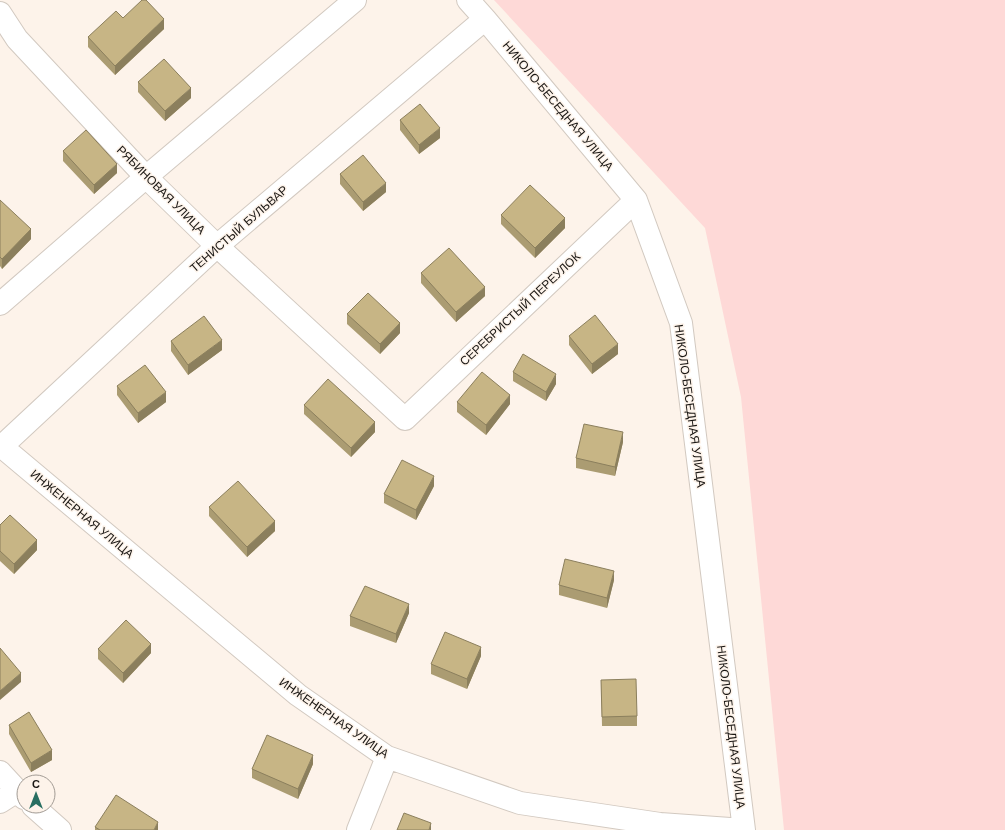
<svg xmlns="http://www.w3.org/2000/svg" width="1005" height="830" font-family="Arial,sans-serif">
<style>
.green{fill:#fed9d7}
.lines{fill:none;stroke-linecap:round;stroke-linejoin:round}
.street-casing{stroke:#d2c9c0;stroke-width:24}
.street{stroke:#fff;stroke-width:22}
.wall{fill:#ab9c72}
.shaded-wall{fill:#8b7f5d}
.building{fill:#c7b585;stroke:#8b7f5d}
.labels{text-anchor:middle;dominant-baseline:central;stroke-width:3;stroke-linejoin:round;paint-order:stroke}
.street-label{font-size:12px;fill:#191613;stroke:#fdf3ea}
</style>
<rect width="100%" height="100%" fill="#fdf3ea"/>
<path class="green" d="M 494,0 L 1005,0 L 1005,830 L 784,830 L 741,397 L 705,228 Z"/>
<g class="lines">
<g class="street-casing">
<path id="street" d="M 468,0 L 485,19 L 636,200 L 681,323 L 744,830
M 0,13 L 17,39 L 146,177 L 217,246 L 405,419 L 636,200
M 0,304 L 146,177 L 355,0
M 0,444 L 1,446 L 298,695 L 387,757 L 520,803 L 660,824 L 744,830
M 0,448 L 217,246 L 485,19
M 0,772 L 24,798
M 0,802 L 17,791
M 33,806 L 60,830
M 358,830 L 387,757"/>
</g>
<use href="#street" class="street"/>
</g>
<path class="wall" d="M 123,18 L 164,29 L 115,75 L 88,47 L 88,37 Z
M 138,82 L 191,98 L 165,121 L 138,92 Z
M 400,120 L 440,138 L 419,154 L 400,130 Z
M 63,151 L 117,173 L 94,194 L 63,161 Z
M 340,174 L 386,192 L 363,211 L 340,184 Z
M 0,200 L 31,239 L 2,269 L 0,266 Z
M 501,215 L 565,228 L 535,258 L 501,224 Z
M 421,273 L 485,296 L 456,322 L 421,283 Z
M 347,314 L 400,333 L 380,354 L 347,324 Z
M 569,336 L 618,354 L 592,374 L 569,345 Z
M 171,341 L 222,350 L 188,375 L 171,351 Z
M 513,372 L 556,384 L 546,401 L 513,381 Z
M 117,386 L 166,402 L 138,423 L 117,395 Z
M 457,402 L 510,404 L 486,435 L 457,412 Z
M 304,405 L 375,432 L 351,457 L 304,414 Z
M 623,442 L 615,476 L 576,468 L 576,458 Z
M 434,486 L 416,520 L 384,503 L 384,494 Z
M 209,507 L 275,531 L 247,557 L 209,516 Z
M 0,525 L 37,550 L 14,574 L 0,561 Z
M 614,580 L 607,608 L 559,595 L 559,585 Z
M 409,613 L 396,643 L 350,626 L 350,616 Z
M 98,649 L 151,653 L 123,683 L 98,659 Z
M 481,656 L 467,689 L 431,674 L 431,664 Z
M 601,680 L 637,716 L 637,726 L 602,726 Z
M 9,725 L 52,760 L 31,772 L 9,734 Z
M 313,764 L 298,799 L 252,778 L 252,769 Z
M 95,827 L 158,830 L 95,830 Z"/>
<path class="shaded-wall" d="M 164,19 L 164,29 L 115,75 L 115,66 Z
M 191,88 L 191,98 L 165,121 L 165,111 Z
M 440,128 L 440,138 L 419,154 L 419,145 Z
M 117,164 L 117,173 L 94,194 L 94,185 Z
M 386,183 L 386,192 L 363,211 L 363,202 Z
M 565,218 L 565,228 L 535,258 L 535,248 Z
M 31,229 L 31,239 L 2,269 L 2,259 Z
M 485,287 L 485,296 L 456,322 L 456,312 Z
M 400,323 L 400,333 L 380,354 L 380,344 Z
M 222,340 L 222,350 L 188,375 L 188,365 Z
M 618,344 L 618,354 L 592,374 L 592,364 Z
M 556,374 L 556,384 L 546,401 L 546,392 Z
M 166,392 L 166,402 L 138,423 L 138,413 Z
M 510,395 L 510,404 L 486,435 L 486,425 Z
M 375,422 L 375,432 L 351,457 L 351,448 Z
M 623,432 L 623,442 L 615,476 L 615,467 Z
M 434,476 L 434,486 L 416,520 L 416,510 Z
M 275,521 L 275,531 L 247,557 L 247,547 Z
M 37,540 L 37,550 L 14,574 L 14,564 Z
M 614,571 L 614,580 L 607,608 L 607,598 Z
M 409,604 L 409,613 L 396,643 L 396,634 Z
M 151,644 L 151,653 L 123,683 L 123,673 Z
M 481,647 L 481,656 L 467,689 L 467,679 Z
M 21,673 L 21,682 L 0,700 L 0,691 Z
M 52,750 L 52,760 L 31,772 L 31,763 Z
M 313,755 L 313,764 L 298,799 L 298,789 Z
M 158,822 L 158,830 L 154,830 Z
M 431,823 L 431,830 L 429,830 Z"/>
<path class="building" d="M 142,0 L 146,0 L 164,19 L 115,66 L 88,37 L 116,11 L 123,18 Z
M 164,59 L 191,88 L 165,111 L 138,82 Z
M 420,104 L 440,128 L 419,145 L 400,120 Z
M 86,130 L 117,164 L 94,185 L 63,151 Z
M 363,155 L 386,183 L 363,202 L 340,174 Z
M 530,185 L 565,218 L 535,248 L 501,215 Z
M 0,200 L 31,229 L 2,259 L 0,257 Z
M 449,248 L 485,287 L 456,312 L 421,273 Z
M 368,293 L 400,323 L 380,344 L 347,314 Z
M 595,315 L 618,344 L 592,364 L 569,336 Z
M 204,316 L 222,340 L 188,365 L 171,341 Z
M 523,354 L 556,374 L 546,392 L 513,372 Z
M 145,365 L 166,392 L 138,413 L 117,386 Z
M 482,372 L 510,395 L 486,425 L 457,402 Z
M 328,379 L 375,422 L 351,448 L 304,405 Z
M 584,424 L 623,432 L 615,467 L 576,458 Z
M 402,460 L 434,476 L 416,510 L 384,494 Z
M 238,481 L 275,521 L 247,547 L 209,507 Z
M 10,515 L 37,540 L 14,564 L 0,551 L 0,525 Z
M 565,559 L 614,571 L 607,598 L 559,585 Z
M 365,586 L 409,604 L 396,634 L 350,616 Z
M 126,620 L 151,644 L 123,673 L 98,649 Z
M 445,632 L 481,647 L 467,679 L 431,664 Z
M 0,648 L 21,673 L 0,691 Z
M 636,679 L 637,716 L 602,717 L 601,680 Z
M 29,712 L 52,750 L 31,763 L 9,725 Z
M 267,735 L 313,755 L 298,789 L 252,769 Z
M 116,795 L 158,822 L 154,830 L 100,830 L 95,827 Z
M 404,813 L 431,823 L 429,830 L 397,830 Z"/>
<g class="labels">
<g class="street-label">
<text transform="translate(558 106) rotate(50)">НИКОЛО-БЕСЕДНАЯ УЛИЦА</text>
<text transform="translate(161 190) rotate(45)">РЯБИНОВАЯ УЛИЦА</text>
<text transform="translate(239 229) rotate(-41)">ТЕНИСТЫЙ БУЛЬВАР</text>
<text transform="translate(520 309) rotate(-43)">СЕРЕБРИСТЫЙ ПЕРЕУЛОК</text>
<text transform="translate(690 406) rotate(82)">НИКОЛО-БЕСЕДНАЯ УЛИЦА</text>
<text transform="translate(82 514) rotate(40)">ИНЖЕНЕРНАЯ УЛИЦА</text>
<text transform="translate(334 718) rotate(35)">ИНЖЕНЕРНАЯ УЛИЦА</text>
<text transform="translate(731 727) rotate(83)">НИКОЛО-БЕСЕДНАЯ УЛИЦА</text>
</g>
</g>
<g transform="translate(36 794)"><circle r="19" fill="#fdf3ea" stroke="#a29b94"/>
<path d="M0-3L7 15L0 10L-7 15Z" fill="#286e61"/>
<text y="-6" font-size="11" font-weight="bold" text-anchor="middle" fill="#191613">С</text>
</g>
</svg>
